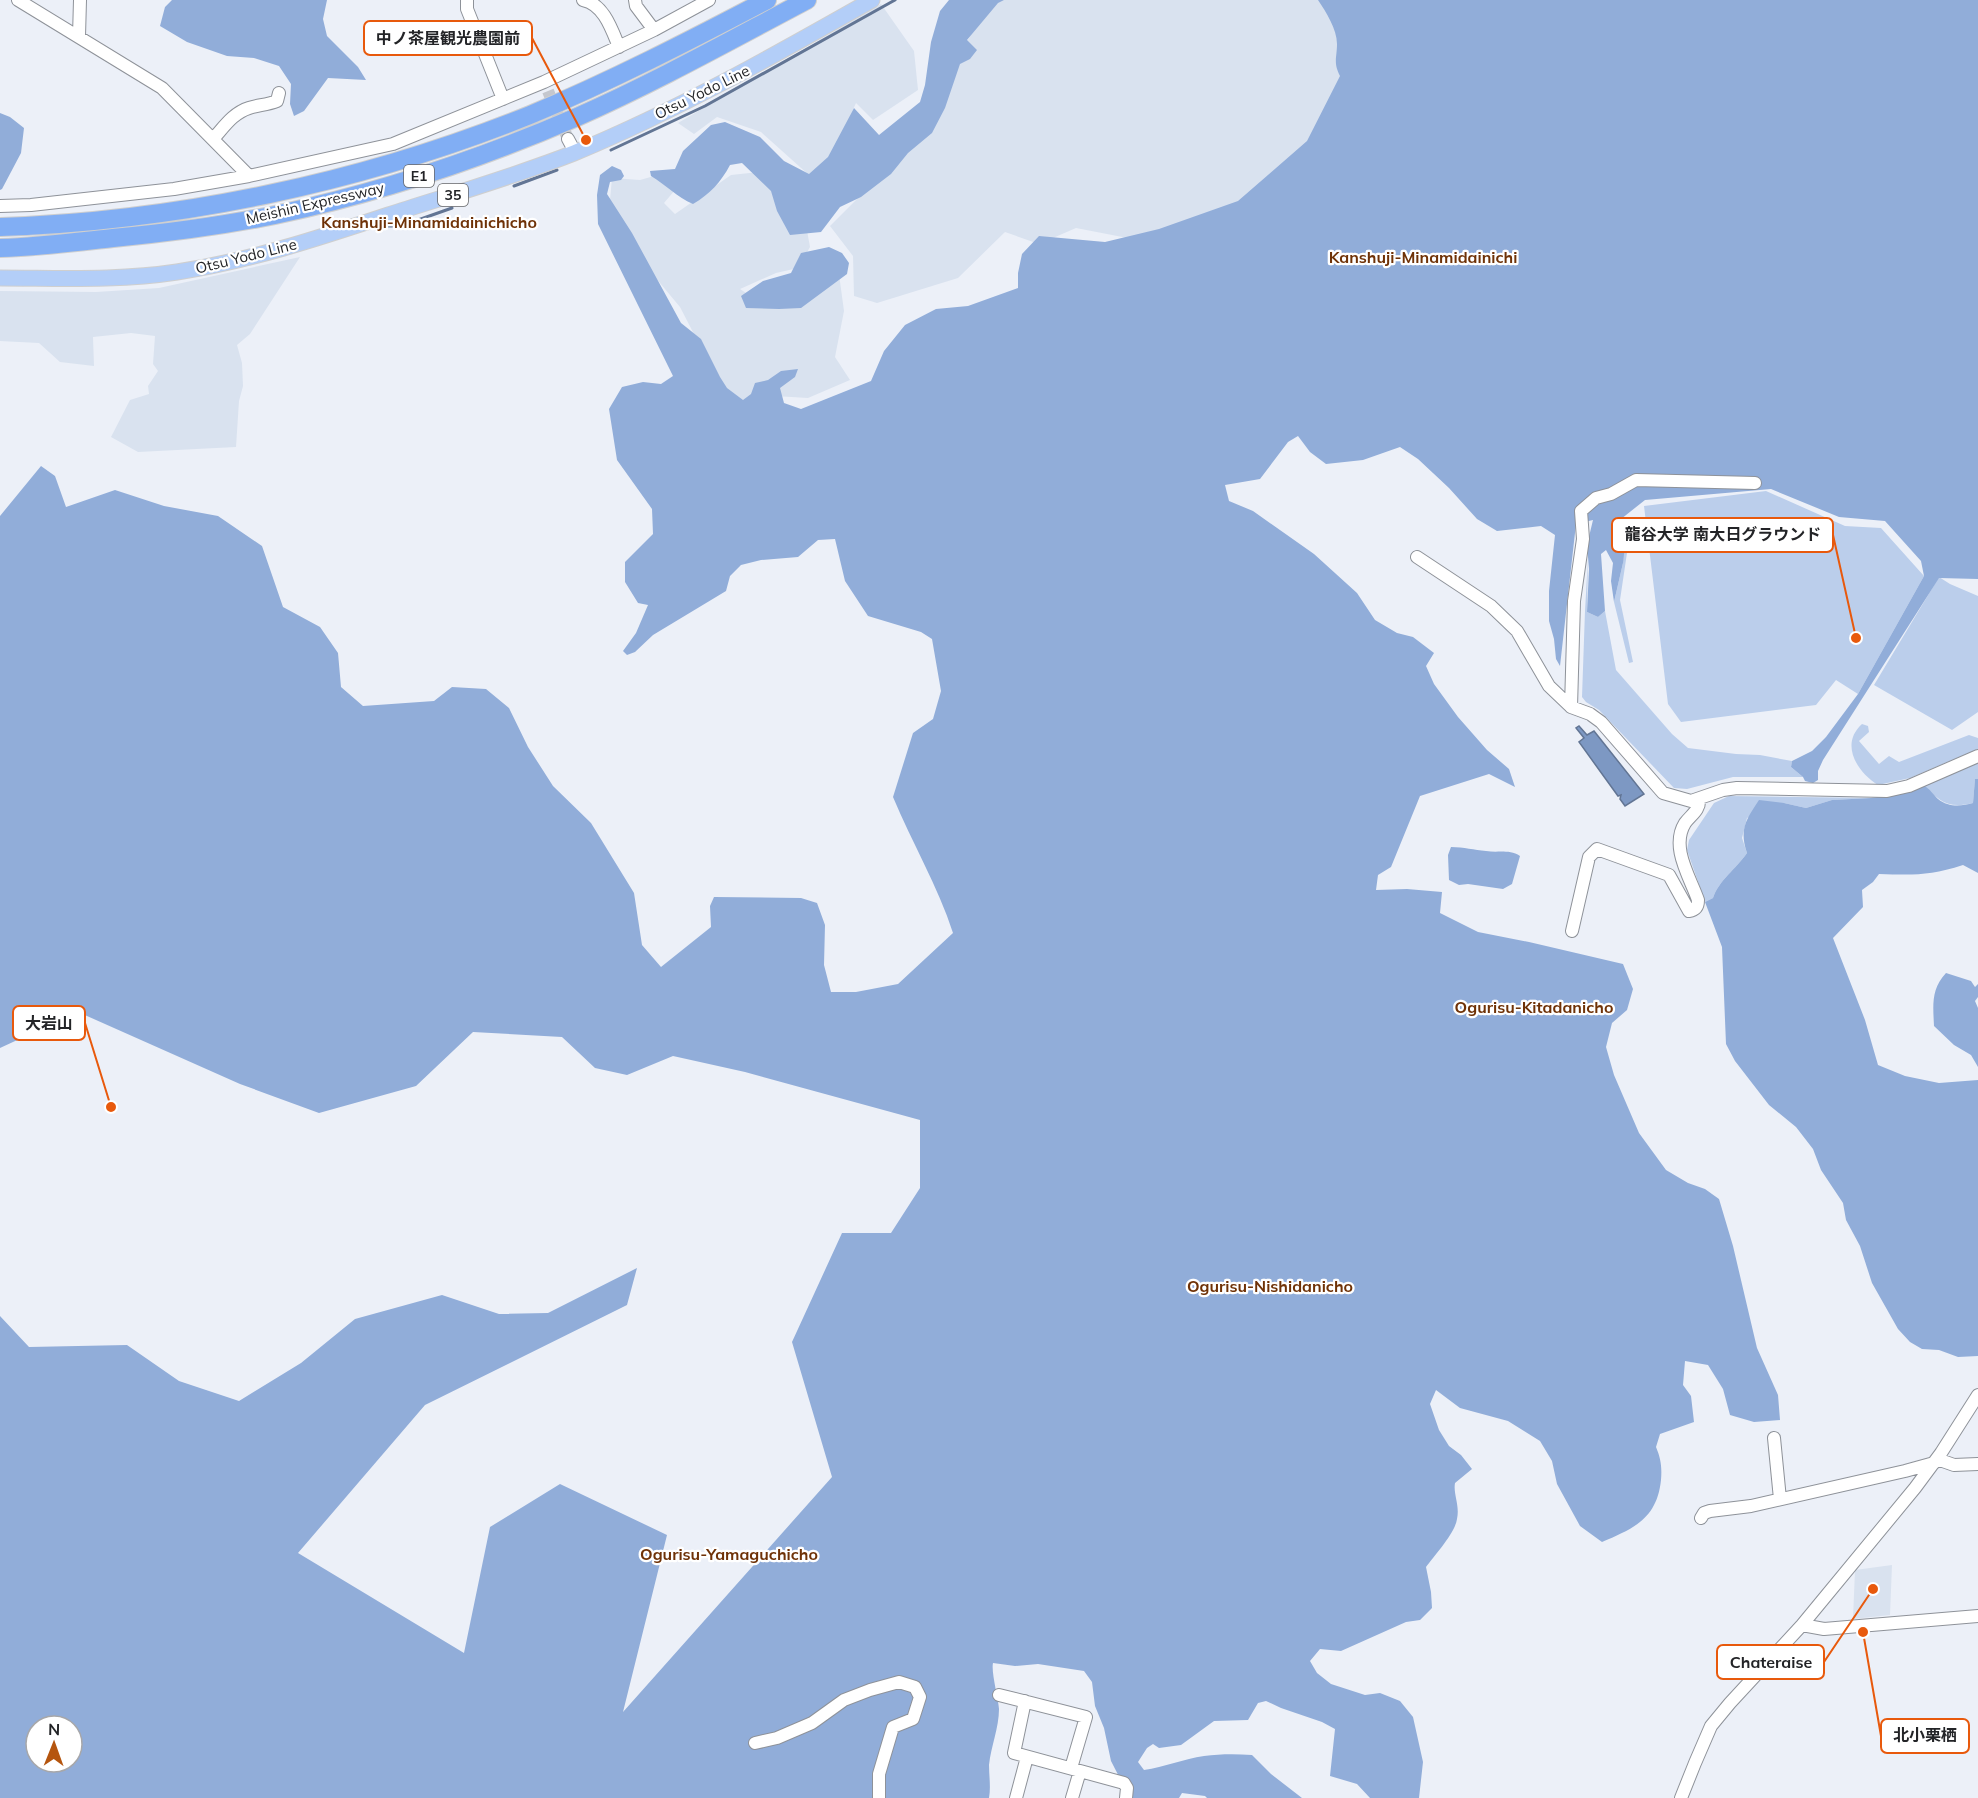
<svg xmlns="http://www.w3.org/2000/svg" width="1978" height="1798" font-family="Mulish,'Noto Sans JP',sans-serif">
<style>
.built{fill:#d9e2ef}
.green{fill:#bbceeb}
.forest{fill:#91add9;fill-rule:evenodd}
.water{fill:#7d98c3;stroke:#627594;stroke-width:1.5}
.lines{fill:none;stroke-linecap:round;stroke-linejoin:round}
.stream{stroke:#627594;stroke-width:3}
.minor-tunnel{stroke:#c4c7ce;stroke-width:12;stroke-dasharray:12 6;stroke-linecap:butt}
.minor-casing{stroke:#8e9299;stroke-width:14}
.major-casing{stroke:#cfcfcf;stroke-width:17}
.highway-casing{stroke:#cfcfcf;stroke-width:20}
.minor{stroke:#fff;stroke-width:12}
.major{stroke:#b3cef8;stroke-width:15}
.highway{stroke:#81aef4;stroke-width:18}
.labels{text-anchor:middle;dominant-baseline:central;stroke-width:4.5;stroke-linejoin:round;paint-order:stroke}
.shield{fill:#fff;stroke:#656668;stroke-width:1.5}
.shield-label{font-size:14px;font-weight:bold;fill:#232427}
.street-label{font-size:15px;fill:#232427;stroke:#fff}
.neighbourhood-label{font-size:16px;font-weight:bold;fill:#6f3207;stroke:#fff}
.leader{fill:none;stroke:#e8590c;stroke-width:2}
.callout-dot{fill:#e8590c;stroke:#fff;stroke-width:2}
.callout{fill:#fff;stroke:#e8590c;stroke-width:2}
.callout-label{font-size:16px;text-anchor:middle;font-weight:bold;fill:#232427}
</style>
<rect width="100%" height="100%" fill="#ecf0f8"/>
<path class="built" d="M 995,0 L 1359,0 L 1319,169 L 1143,241 L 1076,228 L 1039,244 L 1005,232 L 958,278 L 877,303 L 854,296 L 853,256 L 830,226 L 863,193 Z
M 881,4 L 914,51 L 918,90 L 873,120 L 856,103 L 831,158 L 810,176 L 761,132 L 717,117 L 694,134 L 678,123 Z
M 759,172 L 804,214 L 810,247 L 798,268 L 776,273 L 740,289 L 758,301 L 838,267 L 844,311 L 835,357 L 850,380 L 808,398 L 759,395 L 741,404 L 726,396 L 680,307 L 645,265 L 609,211 L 612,178 L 640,180 L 661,174 L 681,183 L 664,203 L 675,214 L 731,175 Z
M 300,257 L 250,334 L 237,345 L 242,363 L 243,386 L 239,401 L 236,447 L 138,452 L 111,437 L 130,400 L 149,394 L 148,386 L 158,371 L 153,364 L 155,336 L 131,333 L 93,337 L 94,366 L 60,362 L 39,343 L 0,341 L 0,291 L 96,292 L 159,288 Z
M 1892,1565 L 1890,1615 L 1853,1619 L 1855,1570 Z"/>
<path class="green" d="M 1766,491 L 1845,526 L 1881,528 L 1924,576 L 1858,694 L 1836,680 L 1816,705 L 1681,722 L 1668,704 L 1644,506 Z
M 1619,524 L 1632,531 L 1630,540 L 1626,542 L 1627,553 L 1620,600 L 1633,662 L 1629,663 L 1614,602 L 1623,563 L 1617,529 Z
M 1588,558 L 1587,612 L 1598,617 L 1605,611 L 1616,670 L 1672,734 L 1688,748 L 1736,754 L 1760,755 L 1792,761 L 1791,767 L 1803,777 L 1733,777 L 1687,789 L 1674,788 L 1599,710 L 1586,702 L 1582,697 L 1585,611 Z
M 1939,577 L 1950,584 L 1978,596 L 1978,712 L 1952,730 L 1874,685 Z
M 1862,724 L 1868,726 L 1869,732 L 1859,741 L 1879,764 L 1889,756 L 1899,762 L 1969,735 L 1978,738 L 1978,749 L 1910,778 L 1878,785 C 1856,771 1840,744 1862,724 Z
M 1978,762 L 1978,779 L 1975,779 L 1973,803 C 1948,809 1941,802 1923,785 Z
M 1729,796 L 1871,798 L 1832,800 L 1806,808 L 1784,803 L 1747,818 L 1742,838 L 1747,853 C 1736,869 1719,880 1713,898 L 1705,902 L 1687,850 L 1689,840 L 1714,803 Z"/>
<path class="forest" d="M 172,0 L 327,0 L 323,19 L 327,36 L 358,67 L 366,80 L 328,78 L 304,111 L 294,116 L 290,104 L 291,84 L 279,66 L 254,58 L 227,56 L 187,42 L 160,26 L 165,7 Z
M 949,0 L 1004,0 L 998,3 L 967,40 L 977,50 L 970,59 L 960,64 L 945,108 L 932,133 L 908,153 L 891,174 L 861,197 L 840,207 L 821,232 L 790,235 L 777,211 L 771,191 L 742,163 L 730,165 C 721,182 710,194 693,204 C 677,197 666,185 651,176 L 650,171 L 675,169 L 683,151 L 711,125 L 725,122 L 760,137 L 784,161 L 809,174 L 828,157 L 854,108 L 879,135 L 920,102 L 925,85 L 931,42 L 940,11 Z
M 1318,0 L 1978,0 L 1978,579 L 1939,578 L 1823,760 L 1818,771 L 1818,780 L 1813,783 L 1805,781 L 1803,777 L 1791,767 L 1792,761 L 1812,751 L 1826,737 L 1858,694 L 1924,576 L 1921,561 L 1885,521 L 1839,517 L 1771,489 L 1645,500 L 1621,519 L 1617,529 L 1625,545 L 1623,563 L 1614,602 L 1611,581 L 1613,563 L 1606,550 L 1601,554 L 1605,611 L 1598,617 L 1587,612 L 1589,569 L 1587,545 L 1593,520 L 1576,524 L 1560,666 L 1556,659 L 1554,639 L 1549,621 L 1549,591 L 1555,535 L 1541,526 L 1497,531 L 1477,519 L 1449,488 L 1418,459 L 1400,447 L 1363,460 L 1326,464 L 1310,452 L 1298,436 L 1288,442 L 1260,479 L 1225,485 L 1229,501 L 1253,511 L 1314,554 L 1357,593 L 1375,620 L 1397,633 L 1413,637 L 1434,653 L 1426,666 L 1434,684 L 1458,717 L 1487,750 L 1509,769 L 1515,787 L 1489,774 L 1420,796 L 1391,867 L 1378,875 L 1376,890 L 1407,889 L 1442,892 L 1440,913 L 1478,932 L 1529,942 L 1623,964 L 1633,989 L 1627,1010 L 1612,1023 L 1606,1047 L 1614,1075 L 1639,1133 L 1666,1170 L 1688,1183 L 1705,1189 L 1719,1199 L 1733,1246 L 1757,1348 L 1778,1395 L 1780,1420 L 1754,1422 L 1730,1415 L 1723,1389 L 1708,1365 L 1685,1361 L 1683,1385 L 1691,1396 L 1694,1422 L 1660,1434 L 1656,1447 C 1661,1459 1662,1467 1661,1480 C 1657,1518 1635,1528 1602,1542 L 1580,1526 L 1557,1484 L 1552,1461 L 1540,1441 L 1508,1421 L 1460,1408 L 1436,1390 L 1430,1404 L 1439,1430 L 1449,1446 L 1461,1455 L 1472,1469 L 1455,1483 C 1453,1494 1460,1505 1457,1519 C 1455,1533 1435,1555 1426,1567 L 1431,1592 L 1432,1608 L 1420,1620 L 1406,1622 L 1341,1651 L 1320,1649 L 1310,1661 L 1317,1673 L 1331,1684 L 1365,1695 L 1380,1693 L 1400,1701 L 1413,1717 L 1423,1762 L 1419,1798 L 1370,1798 L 1357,1784 L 1330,1776 L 1335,1729 L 1322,1722 L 1281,1708 L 1266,1701 L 1258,1703 L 1248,1720 L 1214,1721 L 1181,1745 L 1159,1748 L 1153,1744 L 1147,1748 L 1138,1762 L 1144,1770 C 1164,1767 1184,1759 1204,1756 C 1220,1754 1235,1754 1252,1755 L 1271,1774 L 1302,1798 L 1207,1798 L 1205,1796 L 1182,1793 L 1179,1798 L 1130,1798 L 1111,1761 L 1104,1728 L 1095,1706 L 1092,1682 L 1084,1671 L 1038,1664 L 1015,1666 L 993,1663 C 991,1672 998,1697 999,1709 C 999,1728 991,1746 989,1765 C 989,1776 991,1787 989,1798 L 0,1798 L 0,1316 L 29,1347 L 127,1345 L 179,1381 L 239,1401 L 301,1363 L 355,1319 L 442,1295 L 499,1314 L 548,1313 L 637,1268 L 627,1305 L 425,1405 L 298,1553 L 464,1653 L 490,1527 L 560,1484 L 667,1535 L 623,1712 L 832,1477 L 792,1342 L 842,1233 L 891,1233 L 920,1188 L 920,1120 L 745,1072 L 673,1056 L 627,1075 L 595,1068 L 562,1037 L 473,1032 L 416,1086 L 319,1113 L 240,1084 L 78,1012 L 0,1048 L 0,516 L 41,466 L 55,476 L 66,507 L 115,490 L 164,506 L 218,516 L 262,546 L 283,607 L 320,627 L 338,653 L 341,687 L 363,706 L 434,701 L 452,687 L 486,689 L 509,708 L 528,747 L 553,786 L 591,823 L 634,893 L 642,945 L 661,967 L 711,927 L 710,906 L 714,897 L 801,898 L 817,903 L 825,925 L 824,965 L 831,992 L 856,992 L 898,984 L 953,933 C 938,886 912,843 893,797 L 913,733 L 933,719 L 941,691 L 932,639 L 921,632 L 868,616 L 845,581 L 835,539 L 818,540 L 798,557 L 761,560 L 741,565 L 730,576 L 726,591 L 653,635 L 635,652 L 627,655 L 623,651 L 636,633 L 648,605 L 638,603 L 625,582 L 625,562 L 653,534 L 652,509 L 617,460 L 609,409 L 622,387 L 643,382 L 661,384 L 673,376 L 598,224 L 597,195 L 600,175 L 612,166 L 621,170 L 624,176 L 621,180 L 610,182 L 607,194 L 632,233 L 681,323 L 701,339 L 720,377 L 727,388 L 743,400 L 751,394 L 755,383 L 768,380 L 781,371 L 798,369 L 795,377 L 780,388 L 784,403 L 801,409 L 871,381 L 884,351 L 905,325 L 936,309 L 968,306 L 1018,288 L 1018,273 L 1022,254 L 1039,236 L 1105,242 L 1159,229 L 1238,201 L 1307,141 L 1340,76 C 1333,62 1337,58 1337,44 C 1337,29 1326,12 1318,0 ZM 36,1726 L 72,1726 L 72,1762 L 36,1762 Z
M 0,113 L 10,117 L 24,128 L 21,153 L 2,189 L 0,190 Z
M 829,247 L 842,253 L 849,263 L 847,274 L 801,308 L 779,309 L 746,308 L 741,296 L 763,281 L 791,273 L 801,253 Z
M 1975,779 L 1978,779 L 1978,873 L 1963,865 C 1929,876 1913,875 1879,874 L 1873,882 L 1862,890 L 1863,907 L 1833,938 L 1865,1020 L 1878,1065 L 1905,1076 L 1939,1083 L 1978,1080 L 1978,1356 L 1958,1357 L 1939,1350 L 1922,1349 L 1910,1342 L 1898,1329 L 1872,1283 L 1860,1246 L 1846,1220 L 1843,1203 L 1821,1170 L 1813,1149 L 1796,1127 L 1769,1105 L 1735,1061 L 1726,1044 L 1722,947 L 1705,902 L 1713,898 C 1719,880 1736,869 1747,853 C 1739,829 1746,820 1759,800 L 1784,803 L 1806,808 L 1832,800 L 1871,798 L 1903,793 L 1923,785 C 1930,789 1933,794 1938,799 C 1949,808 1962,806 1973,803 Z
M 1451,847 C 1464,847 1474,850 1486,851 C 1498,853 1509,849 1520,856 L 1512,884 L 1503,889 L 1468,884 L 1459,885 L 1449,880 L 1448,855 Z
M 1946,973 L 1971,981 L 1975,987 L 1978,984 L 1978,997 L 1975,1001 L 1978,1008 L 1978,1067 L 1971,1055 L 1954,1045 L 1934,1026 C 1933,1005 1931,989 1946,973 Z"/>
<path class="water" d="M 1579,726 L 1587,735 L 1594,731 L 1644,794 L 1625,806 L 1620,799 L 1621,795 L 1618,796 L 1579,742 L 1584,738 L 1576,728 Z"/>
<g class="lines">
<path class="stream" d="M 611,150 L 705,106 L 895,0
M 514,186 L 557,170
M 376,229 L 386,226 L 401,226 L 452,208"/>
<path class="minor-tunnel" d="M 548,91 L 568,139"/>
<g class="minor-casing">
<path id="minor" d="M 18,0 L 162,88 L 249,176
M 467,0 L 467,9 L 503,99
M 583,0 C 604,4 612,30 619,47
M 635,0 L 636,6 L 654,30
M 79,36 L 80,0
M 213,139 C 224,127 233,113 249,108 C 258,105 267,105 277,101 L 279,93
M 568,139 L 575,152
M 0,206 L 31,205 L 174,189 L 249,176 L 393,144 L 544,82 L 654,30 L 709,0
M 1755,483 L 1636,480 L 1611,494 L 1596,498 L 1581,511 L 1583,539 L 1574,601 L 1571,707 L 1590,714 L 1601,722 L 1663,793 L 1691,801 L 1723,790 L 1737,788 L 1887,791 L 1909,786 L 1978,756
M 1417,557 L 1491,606 L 1517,631 L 1549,686 L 1571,707
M 1572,931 L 1589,857 L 1597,849 L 1669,875 L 1689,911 C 1696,910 1698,907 1698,900 C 1690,877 1670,847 1685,823 C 1691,815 1700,810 1699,800
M 1774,1438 L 1780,1499
M 1937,1459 L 1954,1465 L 1978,1464
M 1701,1518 L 1704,1513 L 1710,1511 L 1751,1506 L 1905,1471 L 1934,1463
M 1802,1625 L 1824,1629 L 1978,1616
M 999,1695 L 1086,1717 L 1071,1768
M 1025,1701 L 1014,1753 L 1124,1783 L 1127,1788 L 1126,1798
M 755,1743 L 777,1738 L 812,1723 L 844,1700 L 870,1690 L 899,1682 L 915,1687 L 920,1697 L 913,1719 L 893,1727 L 879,1774 L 879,1798
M 1016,1798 L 1027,1757
M 1072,1798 L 1080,1771
M 1681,1798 L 1695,1763 L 1711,1726 L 1730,1703 L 1802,1625 L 1915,1488 L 1941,1453 L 1978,1395"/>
</g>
<g class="major-casing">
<path id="major" d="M 0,278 C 59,278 119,281 177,272 C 249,261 319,238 388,215 C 450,195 513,177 574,153 C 678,110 775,55 872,0"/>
</g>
<g class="highway-casing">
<path id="highway" d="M 0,227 C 180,221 363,182 530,115 C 611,81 689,41 767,0
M 0,248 C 38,247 76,242 113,238 C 167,233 221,226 275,215 C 378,193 480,159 577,117 C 656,82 731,40 807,0"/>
</g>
<use href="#minor" class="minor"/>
<use href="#major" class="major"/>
<use href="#highway" class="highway"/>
</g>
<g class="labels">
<g class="shield">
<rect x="404" y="165" width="30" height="22" rx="4.5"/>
<rect x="438" y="184" width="30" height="22" rx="4.5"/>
</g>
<g class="shield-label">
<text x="419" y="176">E1</text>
<text x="453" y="195">35</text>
</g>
<g class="street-label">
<text transform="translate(702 92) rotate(-26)">Otsu Yodo Line</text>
<text transform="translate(315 203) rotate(-13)">Meishin Expressway</text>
<text transform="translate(246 256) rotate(-14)">Otsu Yodo Line</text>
</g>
<g class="neighbourhood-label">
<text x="429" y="222">Kanshuji-Minamidainichicho</text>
<text x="1423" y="257">Kanshuji-Minamidainichi</text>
<text x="1534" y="1007">Ogurisu-Kitadanicho</text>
<text x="1270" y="1286">Ogurisu-Nishidanicho</text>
<text x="729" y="1554">Ogurisu-Yamaguchicho</text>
</g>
</g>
<path class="leader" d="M586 140L532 38M1856 638L1833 535M111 1107L85 1023M1873 1589L1824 1662M1863 1632L1881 1736"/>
<g class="callout-dot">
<circle cx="586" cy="140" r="6"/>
<circle cx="1856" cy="638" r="6"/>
<circle cx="111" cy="1107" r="6"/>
<circle cx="1873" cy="1589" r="6"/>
<circle cx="1863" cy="1632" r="6"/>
</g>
<g class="callout">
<rect x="364" y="21" width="168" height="34" rx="6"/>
<rect x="1612" y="518" width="221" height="34" rx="6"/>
<rect x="13" y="1006" width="72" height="34" rx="6"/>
<rect x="1717" y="1645" width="107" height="34" rx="6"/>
<rect x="1881" y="1719" width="88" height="34" rx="6"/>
</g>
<g class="callout-label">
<text x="448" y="44">中ノ茶屋観光農園前</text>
<text x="1723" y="540">龍谷大学 南大日グラウンド</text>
<text x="49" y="1029">大岩山</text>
<text x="1771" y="1668">Chateraise</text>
<text x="1925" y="1741">北小栗栖</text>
</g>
<g transform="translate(54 1744) rotate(1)"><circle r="28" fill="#ffffff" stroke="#a7a7a9" stroke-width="1.5"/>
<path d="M0-4.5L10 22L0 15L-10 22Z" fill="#b5550e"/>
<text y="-9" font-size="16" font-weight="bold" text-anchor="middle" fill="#232427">N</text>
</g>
</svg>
